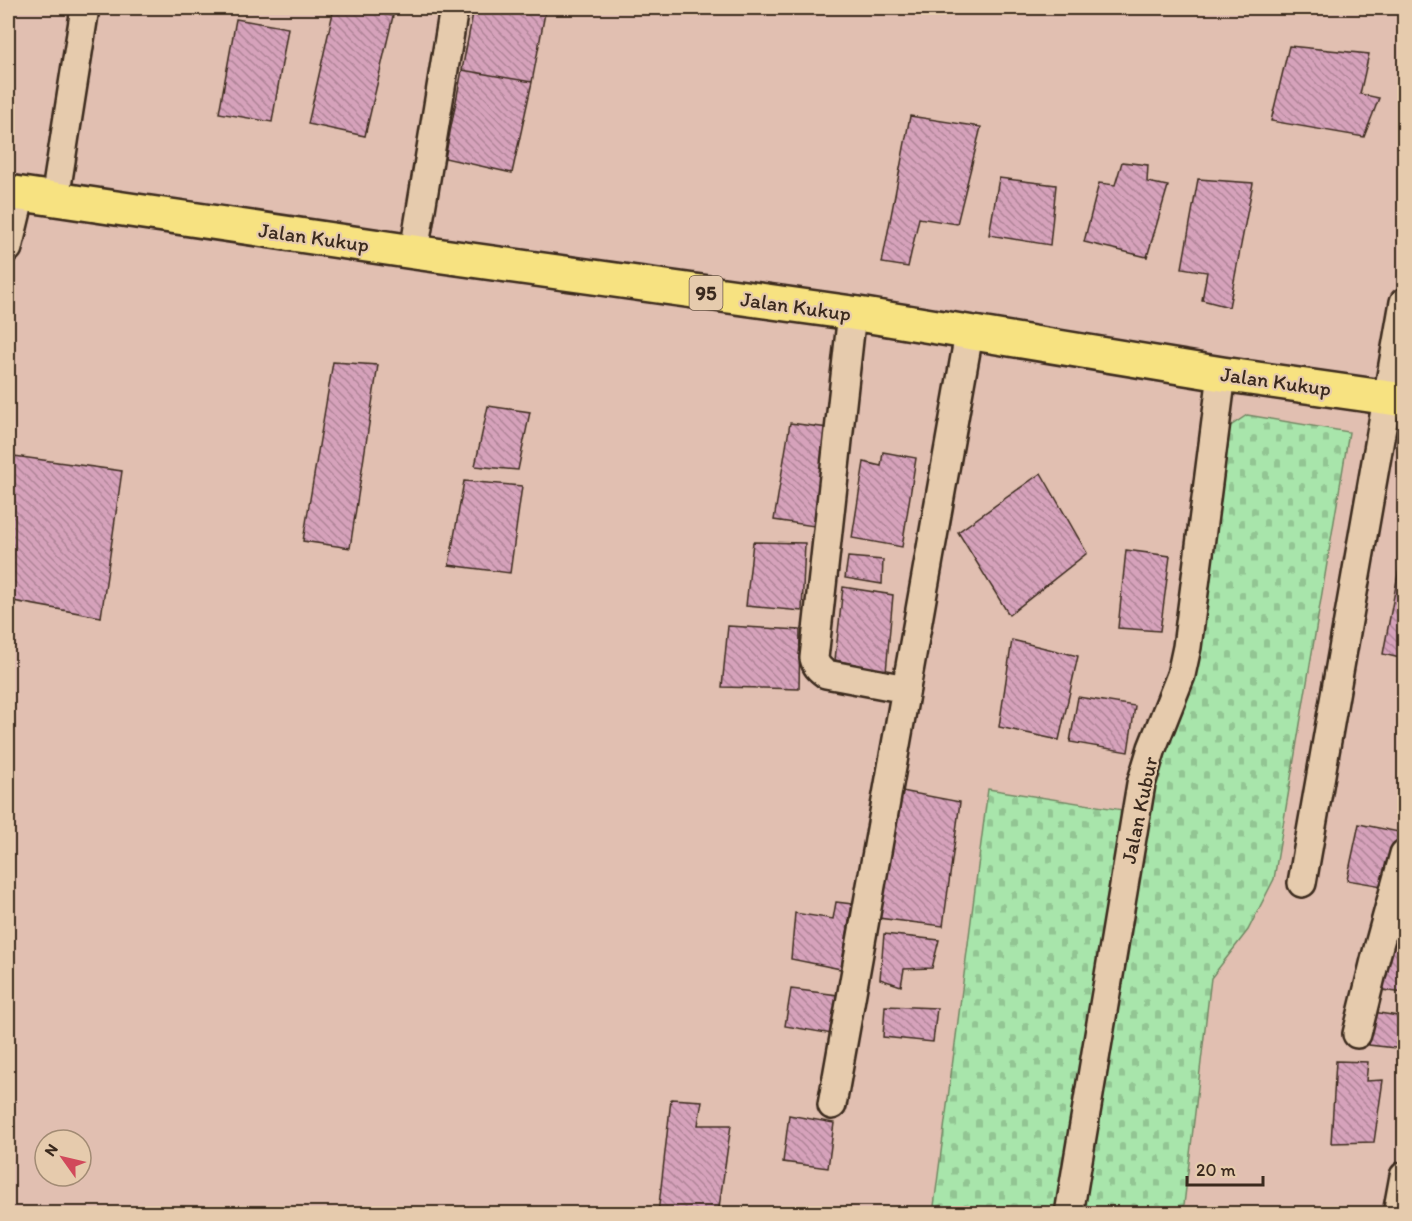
<svg xmlns="http://www.w3.org/2000/svg" width="1412" height="1221" font-family="Itim,sans-serif">
<style>
.cemetery{fill:url(#cemetery-stones);stroke:#728864;stroke-width:1.5}
.building{fill:url(#building-back-hatch);stroke:#3b2a1e;stroke-width:1.5}
.lines{fill:none;stroke-linecap:round;stroke-linejoin:round}
.minor-casing{stroke:#3b2a1e;stroke-width:32}
.primary-casing{stroke:#3b2a1e;stroke-width:38}
.minor{stroke:#e6cbad;stroke-width:27}
.primary{stroke:#f7e281;stroke-width:33}
.labels{text-anchor:middle;dominant-baseline:central;stroke-width:4.5;stroke-linejoin:round;paint-order:stroke}
.shield{fill:#e6cbad;stroke:#6e5a49;stroke-width:1.5}
.shield-label{font-size:20px;font-weight:bold;fill:#3b2a1e}
.street-label{font-size:21px;fill:#3b2a1e;stroke:#e6cbad}
</style>
<defs>
<pattern id="cemetery-stones" width="16" height="16" patternUnits="userSpaceOnUse" patternTransform="scale(1.5)"><rect width="16" height="16" fill="#a8e5ab"/><path d="M2 7V4a2 2 0 0 1 4 0v3zM10 15v-3a2 2 0 0 1 4 0v3z" fill="#92c593"/></pattern>
<pattern id="building-back-hatch" width="6" height="6" patternUnits="userSpaceOnUse" patternTransform="scale(1.5)"><rect width="6" height="6" fill="#d6a2bb"/><path d="M-1 5l2 2M0 0l6 6M5-1l2 2" fill="none" stroke="#af8497"/></pattern>
</defs>
<rect width="100%" height="100%" fill="#e1bfb1"/>
<filter id="ink" filterUnits="userSpaceOnUse"><feTurbulence type="fractalNoise" baseFrequency=".0167" numOctaves="2"/><feDisplacementMap in="SourceGraphic" scale="12" xChannelSelector="R" yChannelSelector="G"/><feConvolveMatrix kernelMatrix="1 2 1 2 8 2 1 2 1" color-interpolation-filters="sRGB"/></filter>
<g filter="url(#ink)">
<path class="cemetery" d="M 1247,415 L 1349,432 L 1274,879 L 1248,930 L 1211,978 L 1183,1213 L 1077,1214 L 1148,796 L 1163,747 L 1198,661 L 1226,429 Z
M 988,789 L 1123,810 L 1057,1213 L 933,1214 Z"/>
<path class="building" d="M 334,8 L 356,8 L 393,16 L 365,136 L 308,124 Z
M 474,8 L 546,8 L 532,82 L 462,70 Z
M 236,19 L 288,28 L 272,122 L 219,113 Z
M 1289,46 L 1369,54 L 1360,94 L 1379,98 L 1364,137 L 1271,121 Z
M 462,70 L 532,82 L 512,173 L 445,158 Z
M 910,116 L 981,127 L 957,224 L 919,218 L 908,267 L 882,263 Z
M 1122,162 L 1148,165 L 1147,182 L 1168,186 L 1147,257 L 1084,242 L 1099,183 L 1115,185 Z
M 999,178 L 1056,185 L 1050,245 L 989,235 Z
M 1198,179 L 1253,183 L 1229,307 L 1202,300 L 1207,272 L 1182,268 Z
M 333,362 L 378,365 L 350,548 L 303,541 Z
M 488,406 L 530,412 L 518,470 L 475,466 Z
M 790,423 L 828,428 L 814,526 L 774,520 Z
M 883,452 L 916,458 L 902,547 L 852,538 L 864,462 L 881,466 Z
M 14,456 L 122,471 L 101,617 L 8,600 L 8,492 Z
M 1041,473 L 1087,553 L 1009,615 L 958,532 Z
M 464,481 L 522,486 L 510,573 L 449,565 Z
M 753,542 L 805,543 L 802,611 L 746,606 Z
M 1404,543 L 1404,659 L 1383,654 Z
M 1126,550 L 1170,556 L 1160,631 L 1118,628 Z
M 848,557 L 883,560 L 882,584 L 845,578 Z
M 843,587 L 893,595 L 886,672 L 835,660 Z
M 728,626 L 800,630 L 799,689 L 722,687 Z
M 1012,640 L 1078,656 L 1059,740 L 999,727 Z
M 1078,697 L 1135,706 L 1128,752 L 1070,742 Z
M 902,791 L 960,802 L 943,926 L 878,918 Z
M 1359,824 L 1404,833 L 1404,840 L 1388,887 L 1347,880 Z
M 836,902 L 852,904 L 841,969 L 791,959 L 795,913 L 833,919 Z
M 1393,905 L 1404,909 L 1404,993 L 1382,990 Z
M 884,934 L 939,940 L 932,968 L 904,969 L 901,986 L 880,979 Z
M 791,989 L 838,995 L 832,1034 L 785,1026 Z
M 885,1006 L 937,1008 L 933,1042 L 883,1037 Z
M 1373,1012 L 1404,1017 L 1404,1049 L 1369,1045 Z
M 1336,1061 L 1368,1062 L 1366,1081 L 1383,1080 L 1374,1142 L 1331,1143 Z
M 671,1099 L 702,1101 L 698,1125 L 731,1125 L 718,1214 L 658,1214 Z
M 789,1115 L 834,1123 L 828,1168 L 783,1162 Z"/>
<g class="lines">
<g class="minor-casing">
<path id="minor" d="M 55,199 L 85,8
M 8,248 L 21,194
M 414,252 L 454,8
M 852,313 L 814,658 C 816,666 819,669 826,674 L 906,689
M 1302,883 L 1404,302
M 1357,1034 L 1376,956 L 1404,854
M 832,1105 L 969,334
M 1069,1214 L 1141,784 L 1152,748 L 1181,675 L 1187,647 L 1222,374
M 1397,1214 L 1404,1176"/>
</g>
<g class="primary-casing">
<path id="primary" d="M 8,192 L 414,252 L 852,313 L 1222,374 L 1404,400"/>
</g>
<use href="#minor" class="minor"/>
<use href="#primary" class="primary"/>
</g>
</g>
<g class="labels">
<rect class="shield" x="689.5" y="276" width="33" height="34" rx="4.5"/>
<g class="shield-label">
<text x="706" y="293">95</text>
</g>
<g class="street-label">
<text transform="translate(314 237) rotate(8)">Jalan Kukup</text>
<text transform="translate(796 306) rotate(8)">Jalan Kukup</text>
<text transform="translate(1276 381) rotate(8)">Jalan Kukup</text>
<text transform="translate(1139 810) rotate(-78)">Jalan Kubur</text>
</g>
</g>
<rect width="1412" height="1221" fill="none" stroke="#e6cbad" stroke-width="30"/>
<rect x="15" y="15" width="1382" height="1191" fill="none" stroke="#3b2a1e" stroke-width="2" filter="url(#ink)"/>
<g transform="translate(63 1158) rotate(304)"><circle r="28" fill="#e6cbad" stroke="#a28b74" stroke-width="1.5"/>
<path d="M0-4.5L10 22L0 15L-10 22Z" fill="#d1495b"/>
<text y="-9" font-size="16" font-weight="bold" text-anchor="middle" fill="#3b2a1e">N</text>
</g>
<path d="M1187 1176v9h76v-9" fill="none" stroke="#3b2a1e" stroke-width="3"/>
<text x="1196" y="1176" font-size="18" fill="#3b2a1e" stroke="#e6cbad" stroke-width="4.5" paint-order="stroke">20 m</text>
</svg>
